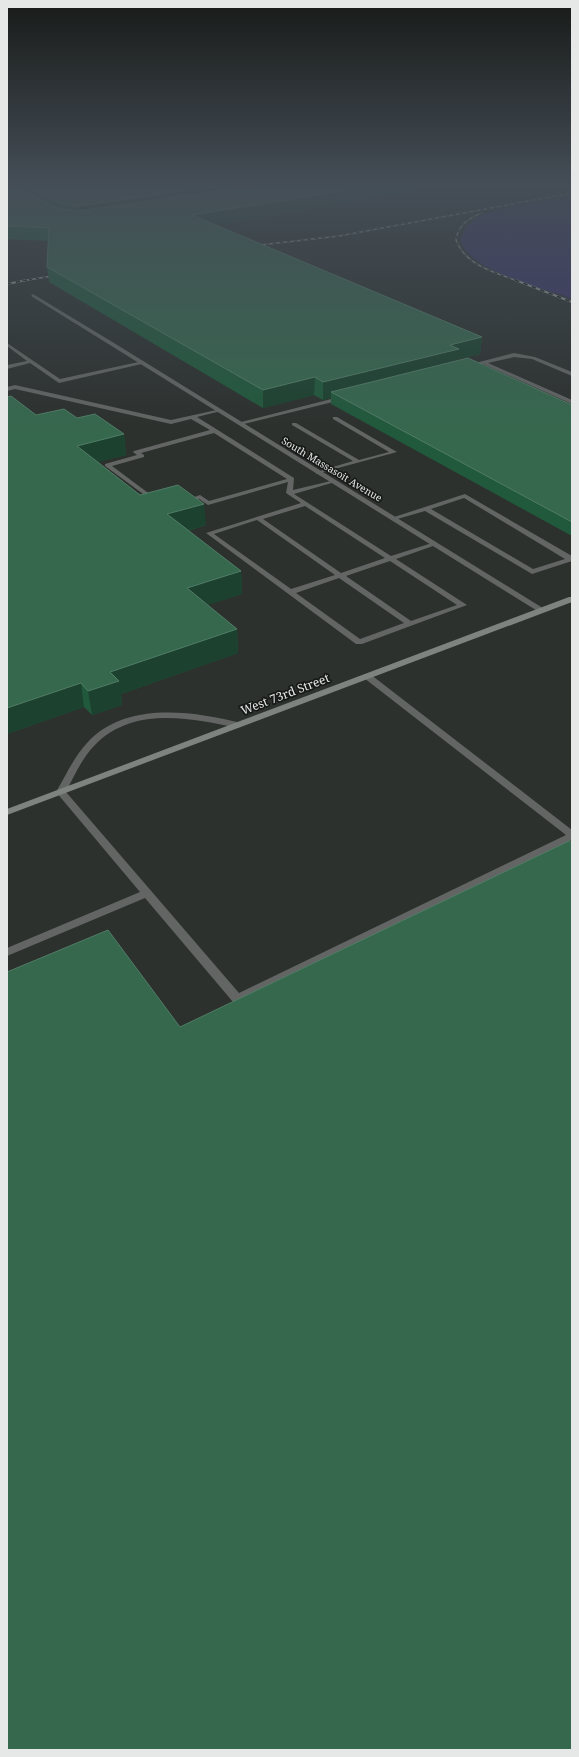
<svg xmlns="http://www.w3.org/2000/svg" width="579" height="1757" font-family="'Noto Serif',serif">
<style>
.green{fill:#3a336a}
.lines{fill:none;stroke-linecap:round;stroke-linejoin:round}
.lane{fill:#626563;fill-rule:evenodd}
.street{fill:#626563;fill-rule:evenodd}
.secondary{fill:#7e8380;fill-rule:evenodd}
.rail-far1-casing{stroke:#9b9f9c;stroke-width:1.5}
.rail-casing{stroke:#9b9f9c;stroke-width:2}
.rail-far1{stroke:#161917;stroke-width:1;stroke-dasharray:3.5;stroke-linecap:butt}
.rail{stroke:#161917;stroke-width:1.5;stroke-dasharray:4.5;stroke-linecap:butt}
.wall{fill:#21593c}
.shaded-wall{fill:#1c422f}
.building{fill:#36684e;stroke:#517c66}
.labels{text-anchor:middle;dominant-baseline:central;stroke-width:3.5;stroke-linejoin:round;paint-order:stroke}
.far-street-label{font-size:10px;fill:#e5e8e6;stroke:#161917}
.street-label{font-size:12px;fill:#e5e8e6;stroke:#161917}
</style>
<rect width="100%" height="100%" fill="#2c312e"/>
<path class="green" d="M 572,195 L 572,299 C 544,289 502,278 479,262 C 470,256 456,244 463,233 C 464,229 467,226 470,223 C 487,206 547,200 572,195 Z"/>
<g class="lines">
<path class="lane" d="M 33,294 L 114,343 L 114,344 L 110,345 L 31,296 Z
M 7,343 L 60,379 L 143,361 L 146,363 L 59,383 L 30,363 L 7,369 L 7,365 L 27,361 L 7,346 Z
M 514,353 L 535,357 L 572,372 L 572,376 L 532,359 L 514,357 L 488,363 L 572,400 L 572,404 L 483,364 L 467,368 L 464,366 Z
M 15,385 L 171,420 L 221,409 L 221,411 L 197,417 L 294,478 L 293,490 L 335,480 L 335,482 L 294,494 L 391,556 L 432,543 L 436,543 L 436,545 L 396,559 L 467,605 L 362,644 L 356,644 L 206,533 L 301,503 L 286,493 L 288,482 L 208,505 L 199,499 L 183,504 L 180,502 L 200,495 L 209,501 L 287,479 L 214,433 L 141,453 L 144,455 L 144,457 L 112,466 L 159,501 L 154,502 L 105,466 L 105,464 L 137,455 L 133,452 L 134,451 L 210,430 L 191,419 L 171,424 L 15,389 L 7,391 L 7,387 ZM 305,506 L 385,558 L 341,573 L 263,519 ZM 257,520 L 335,575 L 291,589 L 214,534 ZM 390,561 L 457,605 L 411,621 L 346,576 ZM 339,578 L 404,623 L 360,639 L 296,593 Z
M 343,396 L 346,398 L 345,399 L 240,425 L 237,423 Z
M 333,417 L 337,417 L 397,452 L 316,474 L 316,472 L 353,461 L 292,425 L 292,423 L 296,423 L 359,460 L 389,452 L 333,419 Z
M 465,494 L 572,556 L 572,561 L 532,574 L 425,511 L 394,520 L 391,518 ZM 464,498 L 565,559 L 533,569 L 431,509 Z
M 364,674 L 370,674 L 572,830 L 572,840 L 237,1003 L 233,1002 L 145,898 L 7,956 L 7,948 L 140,892 L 56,792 C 66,775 74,757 87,743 C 125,701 192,711 241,723 L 242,725 L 238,728 C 191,718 133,706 95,745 C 82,758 74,776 66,792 L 239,993 L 566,835 L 364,678 Z"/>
<path class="street" d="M 110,343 L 114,343 L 546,610 L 542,612 L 539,612 L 110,345 Z"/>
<path class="secondary" d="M 569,597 L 572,597 L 572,602 L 7,815 L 7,809 Z"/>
<g class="rail-far1-casing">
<path id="rail-far1" d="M 482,213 C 469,218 458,225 456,240 C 465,265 495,273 518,281
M 252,246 L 339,236 L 572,193
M 22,281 L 58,275"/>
</g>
<g class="rail-casing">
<path id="rail" d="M 515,280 L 572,302
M 7,284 L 27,280"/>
</g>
<use href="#rail-far1" class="rail-far1"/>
<use href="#rail" class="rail"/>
</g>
<path class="wall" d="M 7,183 L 465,183 L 435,188 L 215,225 L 482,337 L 480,354 L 458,359 L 458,361 L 572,405 L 572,536 L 331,404 L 331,398 L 323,400 L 314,395 L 263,408 L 49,282 L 47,267 L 48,241 L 7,239 Z
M 7,397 L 36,415 L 77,418 L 124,434 L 126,455 L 97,462 L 140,495 L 206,525 L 188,531 L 241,571 L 242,594 L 207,605 L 237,629 L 238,653 L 121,694 L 122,705 L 92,715 L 84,707 L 7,734 Z"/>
<path class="shaded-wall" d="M 8,183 L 17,183 L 18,189 Z
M 238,183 L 323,183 L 80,219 L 79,206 Z
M 393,183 L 465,183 L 435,188 L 193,229 L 192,215 Z
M 482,337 L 480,354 L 458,359 L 458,366 L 331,392 L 331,398 L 323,400 L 323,382 L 450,345 Z
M 315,377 L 314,395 L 263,408 L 263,390 Z
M 124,434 L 126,455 L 79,467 L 77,446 Z
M 204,504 L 206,525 L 169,536 L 167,514 Z
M 241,571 L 242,594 L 188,611 L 187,588 Z
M 237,629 L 238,653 L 121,694 L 122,705 L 92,715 L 88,691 L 110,672 Z
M 81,683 L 84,707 L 7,734 L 7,708 Z"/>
<path class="building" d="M 7,183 L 57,208 L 79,211 L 267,183 L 393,183 L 192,215 L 482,337 L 450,345 L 459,349 L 323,382 L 315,377 L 263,390 L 47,267 L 49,228 L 7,226 Z
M 17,183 L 238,183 L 79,206 L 60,203 Z
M 468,358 L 572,405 L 572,522 L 331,392 Z
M 11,396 L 36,415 L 64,409 L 77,418 L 95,414 L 124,434 L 77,446 L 140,495 L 178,485 L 204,504 L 167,514 L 241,571 L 187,588 L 237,629 L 110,672 L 119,681 L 88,691 L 81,683 L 7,708 L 7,397 Z
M 569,841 L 572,843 L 572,1750 L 7,1750 L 7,972 L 108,930 L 180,1027 Z"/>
<linearGradient id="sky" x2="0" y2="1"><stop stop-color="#181b19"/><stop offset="0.43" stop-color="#454e57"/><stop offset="1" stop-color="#454e57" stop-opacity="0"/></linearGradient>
<rect width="579" height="429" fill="url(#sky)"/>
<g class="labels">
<g class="far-street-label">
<text transform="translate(332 469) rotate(31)">South Massasoit Avenue</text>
</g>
<g class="street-label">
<text transform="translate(285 694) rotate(-21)">West 73rd Street</text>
</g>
</g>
<rect width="579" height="1757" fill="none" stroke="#e5e8e6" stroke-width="16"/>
</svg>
